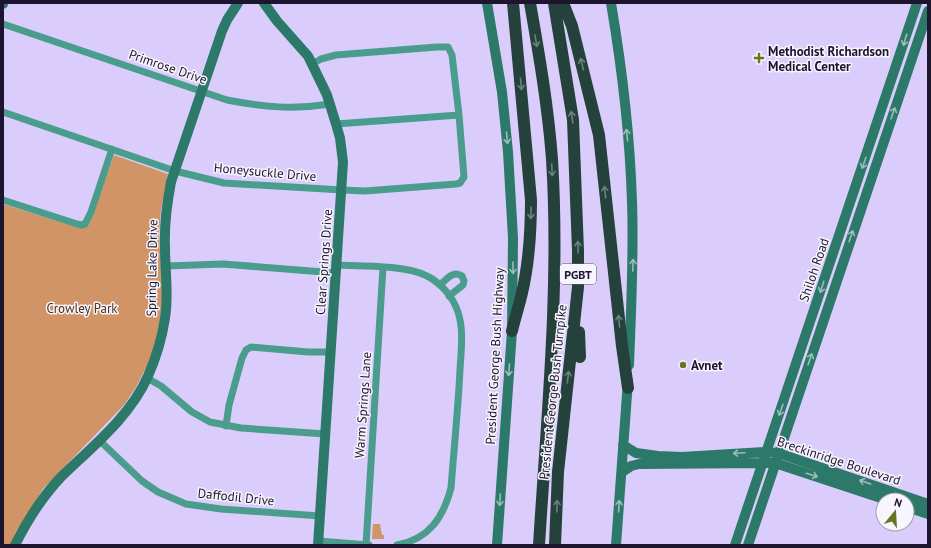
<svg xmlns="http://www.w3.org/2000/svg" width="931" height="548" font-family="'PT Sans',sans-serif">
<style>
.green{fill:#d19466}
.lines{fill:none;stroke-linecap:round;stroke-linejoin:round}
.street{stroke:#4a9d8c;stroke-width:7}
.secondary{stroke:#2c7869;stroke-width:10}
.highway{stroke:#24423b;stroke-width:12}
.oneway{stroke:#9cbdba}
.oneway2{stroke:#6e817f}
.poi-dot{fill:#677521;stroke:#f7f5fd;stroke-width:1.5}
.labels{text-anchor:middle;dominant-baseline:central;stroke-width:3;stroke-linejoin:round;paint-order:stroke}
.shield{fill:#f7f5fd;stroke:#5e586d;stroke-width:1}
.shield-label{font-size:12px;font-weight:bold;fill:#1d142f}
.poi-label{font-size:13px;font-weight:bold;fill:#1d142f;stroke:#f7f5fd;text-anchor:start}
.street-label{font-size:13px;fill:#1d142f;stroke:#f7f5fd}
.park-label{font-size:13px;fill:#513013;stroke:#f7f5fd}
</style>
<rect width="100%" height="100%" fill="#dacdfb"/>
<path class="green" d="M 114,155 L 168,174 L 161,210 L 159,234 L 163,301 L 154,352 L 136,387 L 124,405 L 43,489 L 16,532 L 11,545 L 3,545 L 3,204 L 79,228 L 91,220 Z
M 373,524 L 380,524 L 382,535 L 384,535 L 384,539 L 372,539 Z"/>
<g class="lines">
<path class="street" d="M 3,24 L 227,100 C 264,107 293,110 330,104
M 3,112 L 175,171 L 224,183 L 342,190 L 365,191 L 456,184 L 460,183 L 464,177 L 459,115 L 452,55 L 448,47 L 437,47 L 336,55 L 321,59 L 312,64
M 336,124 L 459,115
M 3,200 L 77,224 L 81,225 L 85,224 L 91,212 L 112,149
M 337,265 C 360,266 407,265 427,276 C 441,283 453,297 458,312 C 464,330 461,351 460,370 C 458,409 454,449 451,488 C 443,518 429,539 397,545
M 166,266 L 223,264 L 336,273
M 440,285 C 447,279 453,270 462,276 L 464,281 L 463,285 L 449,296
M 147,378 L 161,386 L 192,412 L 210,422 L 241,428 L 325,434
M 226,426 L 229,405 L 242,358 L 246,350 L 251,347 L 308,352 L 331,352
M 99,440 L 142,481 L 158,492 L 186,504 L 221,509 L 320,516
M 318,541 L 369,545
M 366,545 L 383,267"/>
<path class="secondary" d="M 264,3 L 277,21 L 308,56 L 312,64 L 327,95 L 336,124 L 340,138 L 343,162 L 318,545
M 487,3 L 502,92 L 508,152 L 513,238 L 512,331 L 497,545
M 611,3 C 622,68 630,136 632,202 C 634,256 631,311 629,365
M 3,4 L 3,3
M 623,445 L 636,453 L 658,456 L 682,457 L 766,452 L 778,453 L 928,504
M 622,472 L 631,466 L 639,464 L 775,463 L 887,500
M 907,507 L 928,514
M 15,545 C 27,521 42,497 61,477 C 92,447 130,417 148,376 C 156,358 162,338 165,318 C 169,295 165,272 165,248 C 164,226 167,203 171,182 L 222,31 L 227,20 L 238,3
M 616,545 L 628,381
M 735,545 L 917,3
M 748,545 L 928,11"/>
<path class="highway" d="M 530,3 C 539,54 548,106 552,159 C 560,287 547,416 539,545
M 554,3 L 573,120 L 578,251 L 578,287 L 558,472 L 555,545
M 563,3 L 572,26 L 599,135 L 622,346 L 628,388
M 512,331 C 515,318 519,306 522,293 C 529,263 531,231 531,200 L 513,3
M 579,332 L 580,357"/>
</g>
<defs><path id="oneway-shaft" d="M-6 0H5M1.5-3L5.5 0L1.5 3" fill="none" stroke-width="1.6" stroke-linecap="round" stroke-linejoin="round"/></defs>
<g class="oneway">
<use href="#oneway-shaft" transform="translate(905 40) rotate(107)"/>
<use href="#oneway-shaft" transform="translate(893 113) rotate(-71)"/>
<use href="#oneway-shaft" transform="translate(627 135) rotate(-95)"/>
<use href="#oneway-shaft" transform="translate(507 138) rotate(85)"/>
<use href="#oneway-shaft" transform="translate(864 163) rotate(109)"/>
<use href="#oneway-shaft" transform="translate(851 236) rotate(-71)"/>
<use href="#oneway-shaft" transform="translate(633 265) rotate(-88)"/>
<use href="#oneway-shaft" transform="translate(513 268) rotate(90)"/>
<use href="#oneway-shaft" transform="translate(822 287) rotate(108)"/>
<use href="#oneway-shaft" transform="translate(810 359) rotate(-71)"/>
<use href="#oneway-shaft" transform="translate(509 370) rotate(94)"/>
<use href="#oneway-shaft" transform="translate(781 410) rotate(109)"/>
<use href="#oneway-shaft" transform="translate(739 453) rotate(177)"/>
<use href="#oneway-shaft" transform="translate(812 475) rotate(18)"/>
<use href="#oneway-shaft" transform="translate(865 482) rotate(-161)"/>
<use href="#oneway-shaft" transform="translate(500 500) rotate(93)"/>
<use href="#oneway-shaft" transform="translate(619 506) rotate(-86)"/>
</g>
<g class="oneway2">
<use href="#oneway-shaft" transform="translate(536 41) rotate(81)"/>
<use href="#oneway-shaft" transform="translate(582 64) rotate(-104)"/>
<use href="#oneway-shaft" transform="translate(521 84) rotate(85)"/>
<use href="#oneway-shaft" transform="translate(572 117) rotate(-98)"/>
<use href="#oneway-shaft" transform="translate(552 170) rotate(87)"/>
<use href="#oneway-shaft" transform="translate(605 192) rotate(-96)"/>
<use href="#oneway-shaft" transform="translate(531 213) rotate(91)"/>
<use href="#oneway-shaft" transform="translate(578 247) rotate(-91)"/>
<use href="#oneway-shaft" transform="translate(619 321) rotate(-96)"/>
<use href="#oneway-shaft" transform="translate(568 377) rotate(-84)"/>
<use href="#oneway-shaft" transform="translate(557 506) rotate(-88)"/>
</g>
<g class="poi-dot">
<path d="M757 52h4v4h4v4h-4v4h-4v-4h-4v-4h4z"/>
<circle cx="683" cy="365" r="4"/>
</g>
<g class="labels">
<rect class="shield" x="560" y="264" width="36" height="20" rx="3"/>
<g class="shield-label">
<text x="578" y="274">PGBT</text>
</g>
<g class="poi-label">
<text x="768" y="51">Methodist Richardson<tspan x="768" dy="15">Medical Center</tspan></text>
<text x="691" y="365">Avnet</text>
</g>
<g class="street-label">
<text transform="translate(168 67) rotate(19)">Primrose Drive</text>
<text transform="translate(265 172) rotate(5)">Honeysuckle Drive</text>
<text transform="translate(324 262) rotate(-86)">Clear Springs Drive</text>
<text transform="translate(152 268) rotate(-89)">Spring Lake Drive</text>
<text transform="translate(814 270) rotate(-71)">Shiloh Road</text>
<text transform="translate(495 356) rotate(-87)">President George Bush Highway</text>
<text transform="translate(553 392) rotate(-84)">President George Bush Turnpike</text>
<text transform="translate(363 405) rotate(-86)">Warm Springs Lane</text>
<text transform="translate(839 461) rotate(18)">Breckinridge Boulevard</text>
<text transform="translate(236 497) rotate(6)">Daffodil Drive</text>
</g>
<g class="park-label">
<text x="82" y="308">Crowley Park</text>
</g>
</g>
<rect width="931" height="548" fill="none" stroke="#1d142f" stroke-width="8"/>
<g transform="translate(895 512) rotate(18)"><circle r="19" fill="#f7f5fd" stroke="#a09bab"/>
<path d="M0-3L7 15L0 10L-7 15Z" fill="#677521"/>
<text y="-6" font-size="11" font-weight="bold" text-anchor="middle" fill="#1d142f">N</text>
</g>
</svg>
